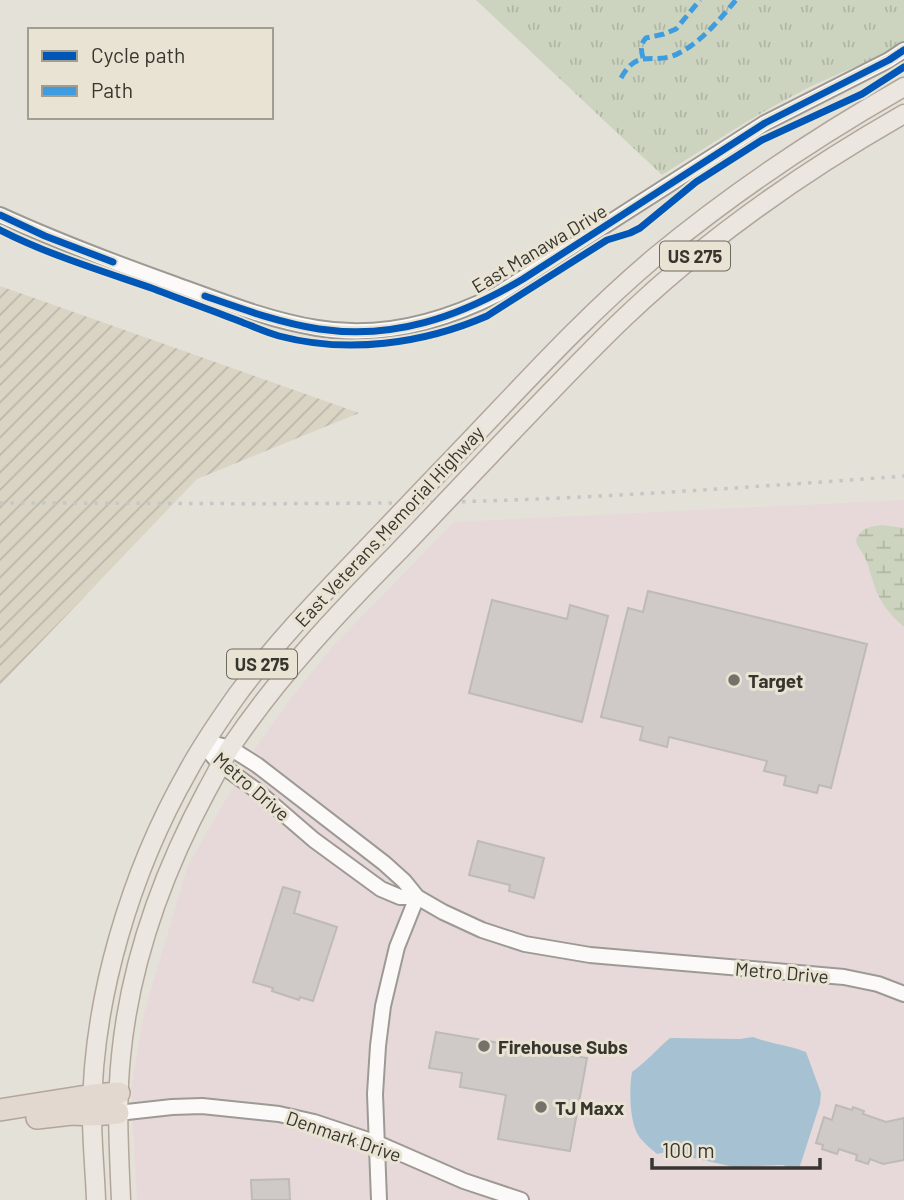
<svg xmlns="http://www.w3.org/2000/svg" width="904" height="1200" font-family="Barlow,sans-serif">
<style>
.commercial{fill:#e7d9da}
.industrial{fill:url(#industrial-furrows)}
.grass{fill:url(#grass-tufts)}
.wetland{fill:url(#wetland-marsh)}
.water{fill:#a6c2d2}
.building{fill:#cfcac8;stroke:#bebab8;stroke-width:2}
.lines{fill:none;stroke-linecap:round;stroke-linejoin:round}
.minor-casing{stroke:#9c9a93;stroke-width:18}
.major-casing{stroke:#b2a69b;stroke-width:21}
.highway-casing{stroke:#b2a69b;stroke-width:24}
.minor{stroke:#fbfaf9;stroke-width:14}
.major{stroke:#ece6e0;stroke-width:18}
.highway{stroke:#e2d8d0;stroke-width:21}
.rail{stroke:#c6c6c4;stroke-width:3.5;stroke-dasharray:3.5 7;stroke-linecap:butt}
.major-bridge-casing{stroke:#b2a69b;stroke-width:21;stroke-linecap:butt}
.major-bridge{stroke:#ece6e0;stroke-width:18}
.quiet{stroke:#3e9de1;stroke-width:5;stroke-dasharray:10 5;stroke-linecap:butt}
.cycleway-casing{stroke:#e9e3d3;stroke-width:11}
.cycleway{stroke:#0057b8;stroke-width:7}
.poi-dot{fill:#74716a;stroke:#e9e3d3;stroke-width:2.5}
.labels{text-anchor:middle;dominant-baseline:central;stroke-width:6;stroke-linejoin:round;paint-order:stroke}
.shield{fill:#e9e3d3;stroke:#6c6960;stroke-width:2}
.shield-label{font-size:18px;font-weight:bold;fill:#37352e}
.street-label{font-size:19px;fill:#37352e;stroke:#e9e3d3}
.poi-label{font-size:19px;font-weight:bold;fill:#37352e;stroke:#e9e3d3;text-anchor:start}
</style>
<defs>
<pattern id="industrial-furrows" width="10" height="10" patternUnits="userSpaceOnUse" patternTransform="scale(1.75)"><rect width="10" height="10" fill="#dad4c4"/><path d="M-1 1l2-2M0 10L10 0M9 11l2-2" fill="none" stroke="#bcb7a9"/></pattern>
<pattern id="grass-tufts" width="24" height="20" patternUnits="userSpaceOnUse" patternTransform="scale(1.75)"><rect width="24" height="20" fill="#ccd3bf"/><path d="M3 7l-1-3M5 7V3M7 7l1-3M15 17l-1-3M17 17v-4M19 17l1-3" fill="none" stroke="#b0b6a4"/></pattern>
<pattern id="wetland-marsh" width="20" height="14" patternUnits="userSpaceOnUse" patternTransform="scale(1.75)"><rect width="20" height="14" fill="#ccd3bf"/><path d="M1 5h8M5 5V1M11 12h8M15 12V8" fill="none" stroke="#b0b6a4"/></pattern>
</defs>
<rect width="100%" height="100%" fill="#e4e1d8"/>
<path class="commercial" d="M 904,500 L 904,1200 L 137,1200 L 131,1088 L 144,1013 L 188,865 L 256,747 L 291,698 L 333,646 L 454,522 Z"/>
<path class="industrial" d="M 0,286 L 359,413 L 197,479 L 0,685 Z"/>
<path class="grass" d="M 476,0 L 904,0 L 904,41 C 872,63 836,73 802,91 C 753,116 708,146 662,175 Z"/>
<path class="wetland" d="M 883,525 L 904,528 L 904,627 C 889,614 878,600 873,581 C 870,574 869,567 866,560 C 863,552 857,548 856,540 C 860,528 871,526 883,525 Z"/>
<path class="water" d="M 753,1037 C 771,1044 788,1045 806,1052 L 821,1093 L 820,1104 L 800,1166 C 794,1170 789,1168 783,1165 L 734,1167 L 666,1152 L 657,1154 C 651,1149 645,1144 640,1138 C 629,1124 629,1089 632,1072 C 646,1062 657,1049 670,1038 L 740,1039 Z"/>
<path class="building" d="M 648,591 L 867,644 L 831,788 L 819,785 L 817,793 L 784,785 L 786,776 L 764,771 L 767,761 L 669,737 L 667,747 L 640,740 L 643,727 L 601,717 L 628,608 L 643,612 Z
M 492,600 L 567,619 L 570,605 L 608,616 L 582,722 L 469,693 Z
M 478,841 L 544,858 L 534,898 L 509,891 L 510,885 L 469,875 Z
M 283,887 L 300,892 L 294,913 L 337,927 L 313,1001 L 300,997 L 299,1000 L 272,991 L 273,988 L 253,982 Z
M 436,1032 L 587,1058 L 570,1151 L 498,1139 L 506,1095 L 460,1087 L 462,1073 L 429,1068 Z
M 836,1105 L 852,1110 L 853,1107 L 864,1111 L 863,1114 L 886,1122 L 904,1118 L 904,1160 L 883,1164 L 870,1159 L 868,1164 L 856,1160 L 857,1155 L 839,1149 L 837,1154 L 822,1149 L 823,1145 L 816,1143 L 824,1117 L 832,1120 Z
M 289,1179 L 290,1200 L 252,1200 L 251,1180 Z"/>
<g class="lines">
<g class="minor-casing">
<path id="minor" d="M 0,215 C 57,241 115,263 174,284 C 221,301 268,320 317,328 C 380,339 442,322 498,294 L 765,123 L 889,60 L 904,50
M 207,742 L 230,748 L 257,765 L 384,863 L 404,881 L 417,897 L 443,912 L 482,930 L 525,944 L 590,955 L 844,977 L 878,984 L 904,994
M 207,742 L 212,755 L 221,765 L 256,790 L 314,840 L 381,889 L 400,897 L 417,897
M 118,1113 L 172,1107 L 202,1106 L 279,1114 L 314,1122 L 377,1143 L 464,1181 L 521,1200
M 379,1200 L 375,1094 L 378,1046 L 383,1006 L 397,947 L 417,897"/>
</g>
<g class="major-casing">
<path id="major" d="M 513,431 C 550,393 586,354 625,317 C 708,238 804,171 904,114
M 476,434 C 534,373 590,312 654,258 C 732,193 816,137 904,87
M 96,1200 C 95,1172 92,1143 92,1115 C 92,999 131,871 188,771 C 202,745 220,719 237,695 C 276,642 322,595 367,548
M 121,1200 C 119,1152 116,1104 121,1056 C 130,963 163,872 207,790 C 215,776 222,761 230,748 C 279,675 339,612 400,550"/>
</g>
<g class="highway-casing">
<path id="highway" d="M 0,1110 L 93,1095 L 119,1093
M 37,1118 L 72,1114 L 92,1115 L 118,1113"/>
</g>
<use href="#minor" class="minor"/>
<use href="#major" class="major"/>
<use href="#highway" class="highway"/>
<path class="rail" d="M 0,503 C 150,503 300,505 450,502 C 602,498 753,487 904,476"/>
<g class="major-bridge-casing">
<path id="major-bridge" d="M 367,548 L 476,434
M 400,550 L 513,431"/>
</g>
<use href="#major-bridge" class="major-bridge"/>
<path class="quiet" d="M 643,58 C 641,51 640,44 646,38 L 664,34 L 676,29 L 700,0
M 621,78 C 639,45 654,68 681,52 C 703,40 720,19 736,0"/>
<g class="cycleway-casing">
<path id="cycleway" d="M 0,215 L 45,236 L 113,262
M 0,230 C 49,255 102,271 154,289 C 182,300 211,310 239,321 C 252,326 265,332 279,336 C 347,354 423,344 487,316 L 607,240 L 630,233 L 640,228 L 696,182 L 762,140 L 862,94 L 904,67
M 205,296 C 242,309 280,323 319,329 C 394,340 459,317 523,279 L 765,123 L 889,60 L 904,50"/>
</g>
<use href="#cycleway" class="cycleway"/>
</g>
<g class="poi-dot">
<circle cx="734" cy="680" r="7"/>
<circle cx="484" cy="1046" r="7"/>
<circle cx="541" cy="1107" r="7"/>
</g>
<g class="labels">
<g class="shield">
<rect x="660" y="241.5" width="70" height="29" rx="5"/>
<rect x="227" y="649.5" width="70" height="29" rx="5"/>
</g>
<g class="shield-label">
<text x="695" y="256">US 275</text>
<text x="262" y="664">US 275</text>
</g>
<g class="street-label">
<text transform="translate(539 248) rotate(-31)">East Manawa Drive</text>
<text transform="translate(389 526) rotate(-47)">East Veterans Memorial Highway</text>
<text transform="translate(252 786) rotate(41)">Metro Drive</text>
<text transform="translate(782 972) rotate(5)">Metro Drive</text>
<text transform="translate(344 1136) rotate(19)">Denmark Drive</text>
</g>
<g class="poi-label">
<text x="748" y="680">Target</text>
<text x="498" y="1046">Firehouse Subs</text>
<text x="555" y="1107">TJ Maxx</text>
</g>
</g>
<rect x="28" y="28" width="245" height="91" fill="#e9e3d3" stroke="#a29d91" stroke-width="2"/>
<rect x="42" y="51" width="35" height="10" fill="#0057b8" stroke="#a29d91" stroke-width="2"/>
<text x="91" y="63" font-size="21" fill="#37352e">Cycle path</text>
<rect x="42" y="86" width="35" height="10" fill="#3e9de1" stroke="#a29d91" stroke-width="2"/>
<text x="91" y="98" font-size="21" fill="#37352e">Path</text>
<path d="M652 1158v10h168v-10" fill="none" stroke="#37352e" stroke-width="3.5"/>
<text x="662" y="1158" font-size="21" fill="#37352e" stroke="#e9e3d3" stroke-width="5" paint-order="stroke">100 m</text>
</svg>
